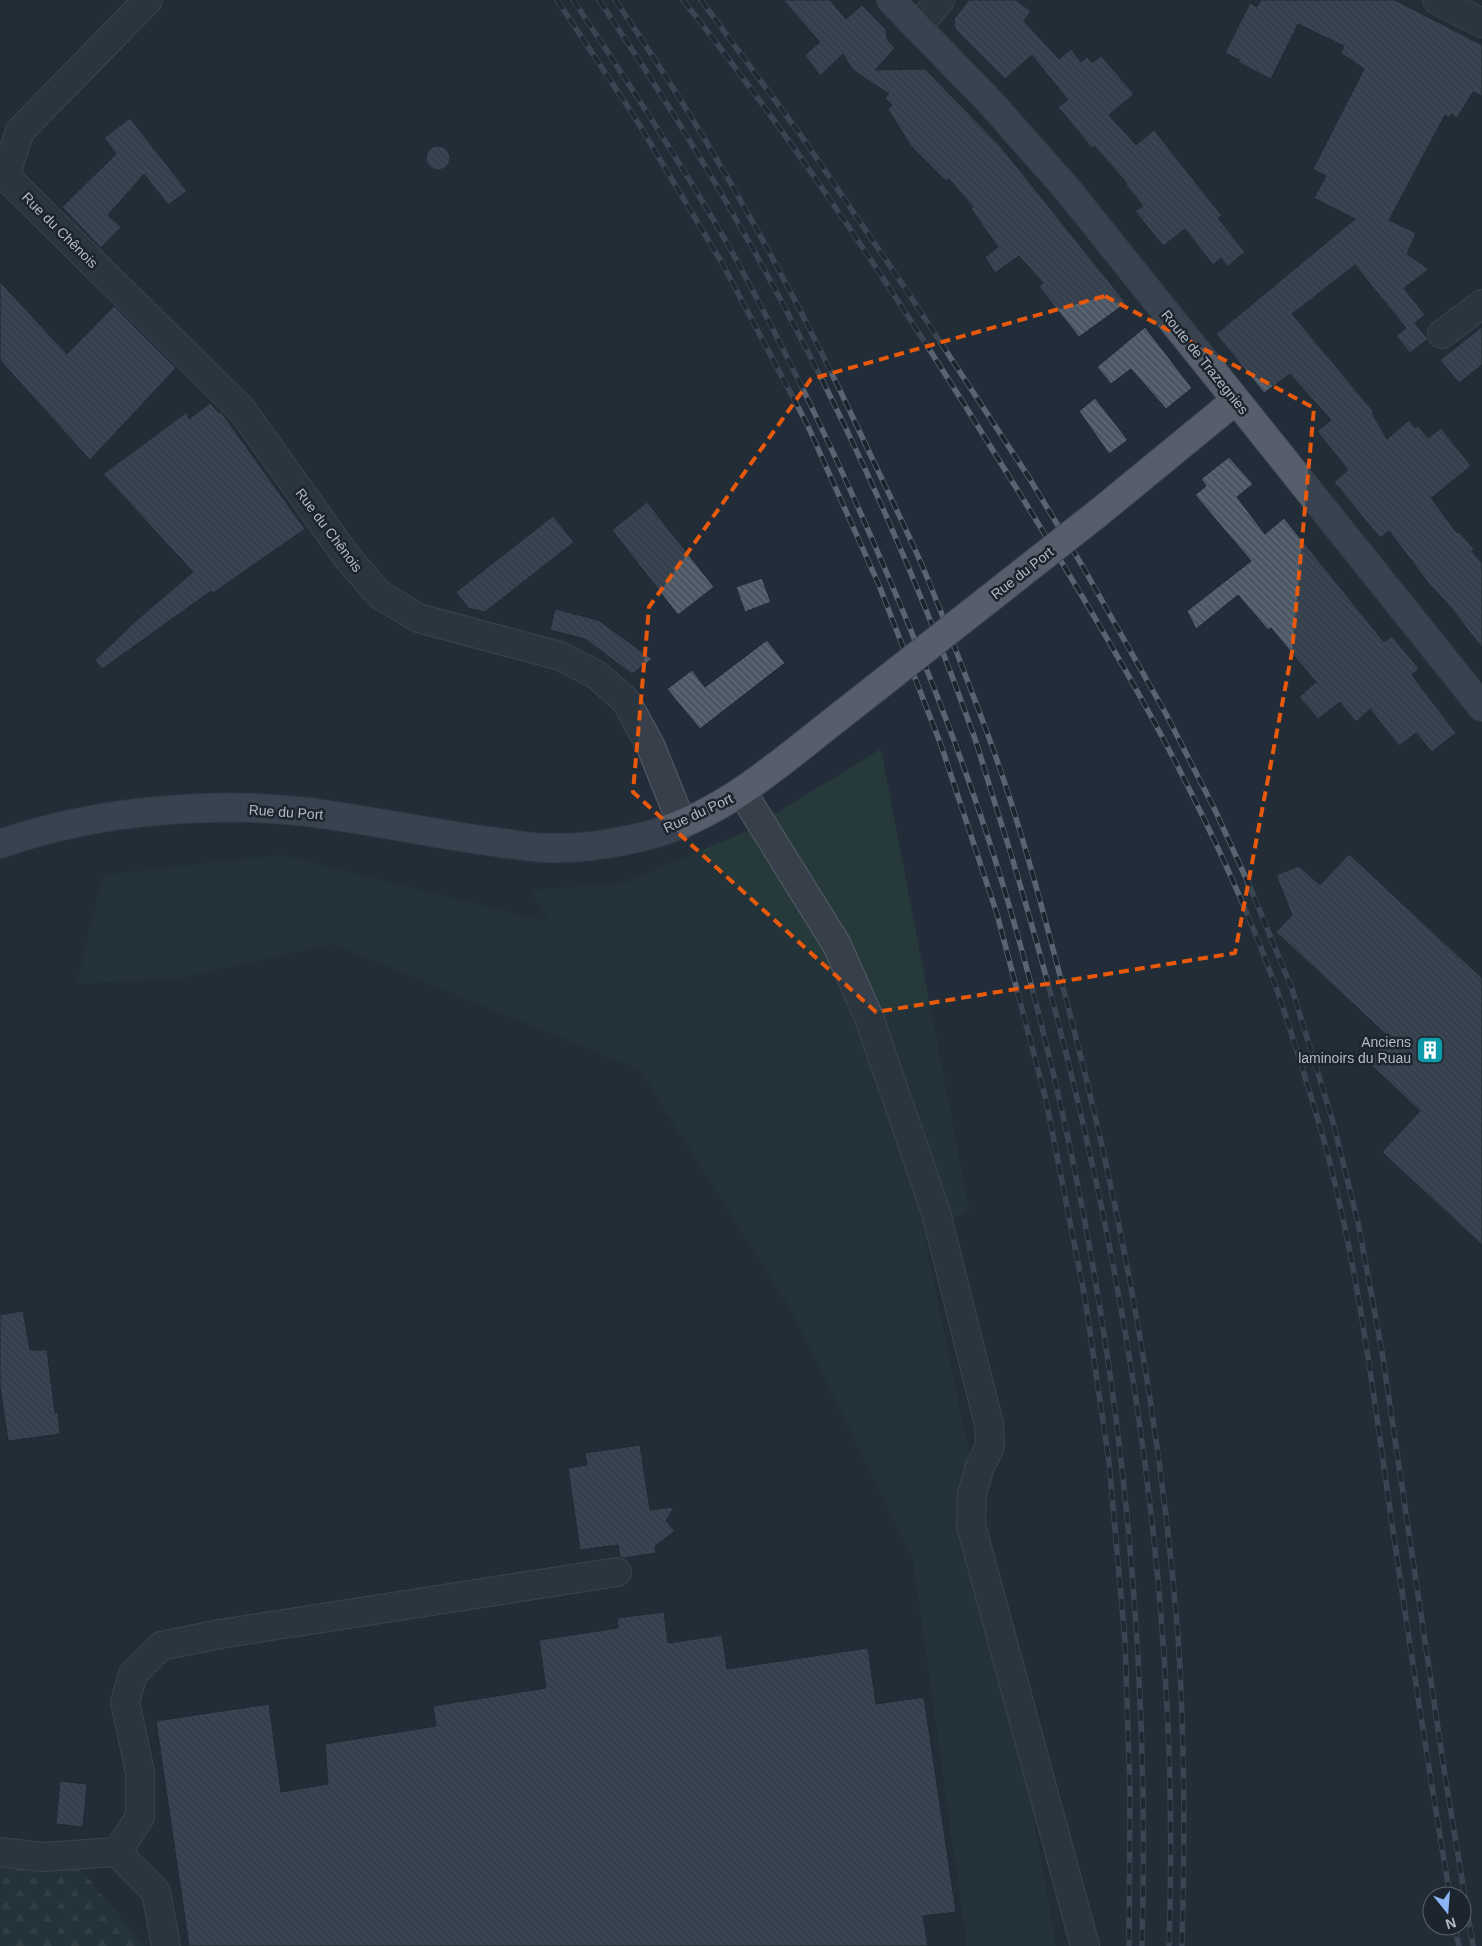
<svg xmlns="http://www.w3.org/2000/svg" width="1482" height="1946" font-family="Helvetica,sans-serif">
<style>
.grass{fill:#263a3b}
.forest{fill:url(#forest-firs)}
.building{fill:url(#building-back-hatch);stroke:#1e2631}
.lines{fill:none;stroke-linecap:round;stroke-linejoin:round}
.minor-casing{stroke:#555d68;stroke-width:30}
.major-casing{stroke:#404853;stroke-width:30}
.minor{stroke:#373f4a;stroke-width:28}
.major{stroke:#555e6a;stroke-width:28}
.rail-casing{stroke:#596371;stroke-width:5.5}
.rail{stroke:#1c242e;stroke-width:4;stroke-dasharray:11;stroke-linecap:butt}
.major-bridge-casing{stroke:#404853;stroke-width:30;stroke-linecap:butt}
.major-bridge{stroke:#555e6a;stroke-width:28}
.marked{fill:none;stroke:#e8590c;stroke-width:4;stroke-dasharray:10 6;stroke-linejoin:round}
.labels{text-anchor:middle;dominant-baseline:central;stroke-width:5;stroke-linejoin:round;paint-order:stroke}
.street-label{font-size:14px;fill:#b2bac6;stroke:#1c242e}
.poi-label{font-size:14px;fill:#b2bac6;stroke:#1c242e;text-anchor:end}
</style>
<defs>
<pattern id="forest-firs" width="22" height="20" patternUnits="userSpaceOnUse" patternTransform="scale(1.25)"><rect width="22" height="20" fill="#263a3b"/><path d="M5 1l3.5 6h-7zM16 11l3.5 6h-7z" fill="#435456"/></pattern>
<pattern id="building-back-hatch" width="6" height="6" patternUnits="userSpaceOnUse" patternTransform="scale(1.25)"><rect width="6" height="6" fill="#4c5765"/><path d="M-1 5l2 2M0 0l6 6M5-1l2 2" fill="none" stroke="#636d7a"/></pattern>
</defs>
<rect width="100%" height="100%" fill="#232d39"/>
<path class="grass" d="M 881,749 L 969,1209 L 925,1240 L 977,1492 L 1056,1946 L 967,1946 L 913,1560 L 793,1313 L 640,1070 L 332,944 L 181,978 L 76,984 L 103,875 L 281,855 L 549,923 L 531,890 L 624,883 L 747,831 Z"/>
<path class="forest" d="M 0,1866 L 81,1870 L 145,1946 L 0,1946 Z"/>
<path class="building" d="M 783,0 L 830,0 L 846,19 L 862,5 L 886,30 L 887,39 L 895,48 L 875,70 L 925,69 L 1001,147 L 1126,303 L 1079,337 L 1039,287 L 1043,283 L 1019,256 L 995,273 L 985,257 L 998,247 L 971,209 L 973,207 L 949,179 L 946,181 L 911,146 L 888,109 L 892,105 L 885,98 L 889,94 L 853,70 L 843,54 L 820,76 L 805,55 L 820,42 Z
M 969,0 L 1016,0 L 1031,11 L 1024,21 L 1059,59 L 1071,49 L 1081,62 L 1087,57 L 1092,63 L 1101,56 L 1134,94 L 1109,115 L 1136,145 L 1154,130 L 1222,216 L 1218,218 L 1245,252 L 1227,267 L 1221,258 L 1213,265 L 1185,229 L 1163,246 L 1135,211 L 1143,206 L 1126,185 L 1127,183 L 1094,146 L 1092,148 L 1058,107 L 1068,100 L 1032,55 L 1005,79 L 955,29 L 954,19 Z
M 1261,0 L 1395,0 L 1482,45 L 1482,96 L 1473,92 L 1457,118 L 1451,114 L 1449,118 L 1445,115 L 1389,220 L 1416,233 L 1407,254 L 1429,269 L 1404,288 L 1425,315 L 1415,323 L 1428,339 L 1410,353 L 1396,336 L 1406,328 L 1355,265 L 1292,314 L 1373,411 L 1373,415 L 1387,439 L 1409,420 L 1415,428 L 1418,426 L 1428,438 L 1441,428 L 1471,466 L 1431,498 L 1457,533 L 1459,532 L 1474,549 L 1472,551 L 1482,563 L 1482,648 L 1448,604 L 1430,585 L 1389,531 L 1380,538 L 1334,482 L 1348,470 L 1317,431 L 1331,420 L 1290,374 L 1264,393 L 1216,334 L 1355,219 L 1314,198 L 1326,176 L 1313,169 L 1364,69 L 1341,53 L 1344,46 L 1298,24 L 1271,79 L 1238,62 L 1240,60 L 1225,53 L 1250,3 L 1257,7 Z
M 130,118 L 187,191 L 168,205 L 144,174 L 108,215 L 121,227 L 101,248 L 62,207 L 116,154 L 104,138 Z
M426 158a12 12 0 1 1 24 0a12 12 0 1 1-24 0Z
M 0,282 L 67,354 L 114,306 L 176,368 L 90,460 L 0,360 Z
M 1145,327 L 1192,388 L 1166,409 L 1131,369 L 1111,384 L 1097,367 Z
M 1482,327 L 1482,365 L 1459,383 L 1440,360 Z
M 1095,398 L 1128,440 L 1109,454 L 1079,411 Z
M 210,403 L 219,413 L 221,412 L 305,529 L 213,593 L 211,591 L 102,669 L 95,660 L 138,619 L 193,572 L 103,474 L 187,412 L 189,419 Z
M 1229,457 L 1253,484 L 1237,497 L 1265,534 L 1284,518 L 1384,642 L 1392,636 L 1419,669 L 1412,675 L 1456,733 L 1432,752 L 1416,733 L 1399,746 L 1370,709 L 1356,722 L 1340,702 L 1318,719 L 1299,697 L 1316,682 L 1271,628 L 1268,630 L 1238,595 L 1196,629 L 1187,611 L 1251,561 L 1195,495 L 1206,486 L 1201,479 Z
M 647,502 L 714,587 L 678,615 L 612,530 Z
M 553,516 L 574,542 L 485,612 L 468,608 L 456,592 Z
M 762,578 L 771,602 L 745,612 L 736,587 Z
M 555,609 L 598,620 L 652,659 L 632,674 L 585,639 L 550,630 Z
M 767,640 L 785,663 L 700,729 L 667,689 L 692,670 L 705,687 Z
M 1349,854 L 1482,978 L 1482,1245 L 1382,1152 L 1420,1111 L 1368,1062 L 1390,1038 L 1276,932 L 1292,915 L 1276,875 L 1299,866 L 1320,885 Z
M 23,1311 L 30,1350 L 47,1350 L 55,1413 L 58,1412 L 60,1434 L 8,1441 L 0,1386 L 0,1315 Z
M 640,1445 L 650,1510 L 674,1507 L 666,1521 L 675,1531 L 655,1546 L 656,1553 L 624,1558 L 620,1557 L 618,1545 L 580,1550 L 568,1468 L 587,1465 L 585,1453 Z
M 664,1612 L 668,1643 L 722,1635 L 727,1669 L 868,1648 L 876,1704 L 924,1697 L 956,1912 L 923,1916 L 928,1946 L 189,1946 L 156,1721 L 269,1704 L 281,1792 L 328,1784 L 325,1744 L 436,1726 L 433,1706 L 546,1688 L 539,1640 L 618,1628 L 617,1618 Z
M 60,1781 L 87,1784 L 83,1827 L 56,1824 Z"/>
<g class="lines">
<g class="minor-casing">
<path id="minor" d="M 1437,0 L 1482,23
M 917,27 L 940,0
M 0,171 L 242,410 L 347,557 L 379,594 L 418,618 L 560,656 L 597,675 L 626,701 L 651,747 L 682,824
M 5,176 L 20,131 L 148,0
M 1442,334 L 1482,304
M 742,792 L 837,945 L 870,1020 L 936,1213 L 989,1424 L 990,1447 L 980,1466 L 972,1494 L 971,1525 L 1085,1946
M 0,1852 L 42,1857 L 117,1852 L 140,1817 L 140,1772 L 125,1702 L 133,1674 L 161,1646 L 220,1634 L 617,1572
M 117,1852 L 156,1892 L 166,1946"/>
</g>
<g class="major-casing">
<path id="major" d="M 891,0 L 991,103 L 1067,189 L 1482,707
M 1097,514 L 1236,400
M 0,844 C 100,809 224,799 329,815 C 385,823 440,835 495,842 C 513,844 531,848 548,848 C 584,849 619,843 653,834 C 726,813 782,761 840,716"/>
</g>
<use href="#minor" class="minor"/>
<use href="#major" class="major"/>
<g class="rail-casing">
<path id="rail" d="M 557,0 L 634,116 L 722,263 L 807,424 L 879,585 L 941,745 L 997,914 L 1046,1100 L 1085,1298 L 1109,1462 L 1125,1640 L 1130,1791 L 1129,1946
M 573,0 C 629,83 684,167 733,254 C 778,336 819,420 857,505 C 916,637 971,773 1011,912 C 1108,1247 1152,1597 1142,1946
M 599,0 C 754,227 882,477 974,736 C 985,769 994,802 1005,835 C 1042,954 1073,1074 1099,1195 C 1151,1441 1178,1694 1169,1946
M 615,0 C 711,139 793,288 864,441 C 883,482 903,522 921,563 C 944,617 964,672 985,727 C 1020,820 1045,918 1070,1014 C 1123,1218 1161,1426 1178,1636 C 1185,1739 1185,1843 1182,1946
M 683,0 C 798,145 900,300 997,457 C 1103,627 1210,803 1278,993 C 1293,1036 1306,1080 1319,1123 C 1355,1247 1371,1375 1389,1503 C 1408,1634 1428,1765 1450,1896
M 701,0 L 800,134 L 905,288 L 1028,476 L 1083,567 L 1166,714 L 1215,810 L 1250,887 L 1292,989 L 1333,1122 L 1359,1227 L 1382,1352 L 1445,1776 L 1473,1946
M 1454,1926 L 1459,1946"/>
</g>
<use href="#rail" class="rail"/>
<g class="major-bridge-casing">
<path id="major-bridge" d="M 840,716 L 1097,514"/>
</g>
<use href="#major-bridge" class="major-bridge"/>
</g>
<path d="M0 0H1482V1946H0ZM 1105,296 L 1314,408 L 1292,652 L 1235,953 L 876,1012 L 633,792 L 649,607 L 811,379 Z" fill="#232d39" fill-opacity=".55" fill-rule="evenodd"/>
<path class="marked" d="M 1105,296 L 1314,408 L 1292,652 L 1235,953 L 876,1012 L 633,792 L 649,607 L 811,379 Z"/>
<defs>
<g id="building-square" transform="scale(1.4375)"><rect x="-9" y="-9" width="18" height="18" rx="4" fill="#0f9aa8" stroke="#1c242e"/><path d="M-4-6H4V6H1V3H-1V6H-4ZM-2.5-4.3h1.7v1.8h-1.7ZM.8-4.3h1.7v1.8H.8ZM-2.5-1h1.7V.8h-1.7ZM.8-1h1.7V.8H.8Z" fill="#fff"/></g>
</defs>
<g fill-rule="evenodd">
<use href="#building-square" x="1430" y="1050"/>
</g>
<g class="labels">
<g class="street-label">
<text transform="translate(60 230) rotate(45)">Rue du Chênois</text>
<text transform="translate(1205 362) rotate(51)">Route de Trazegnies</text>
<text transform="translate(329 530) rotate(53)">Rue du Chênois</text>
<text transform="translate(1022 573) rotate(-38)">Rue du Port</text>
<text transform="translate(286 812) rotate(4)">Rue du Port</text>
<text transform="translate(698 813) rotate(-25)">Rue du Port</text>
</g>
<g class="poi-label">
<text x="1411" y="1042">Anciens<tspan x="1411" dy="16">laminoirs du Ruau</tspan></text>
</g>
</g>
<g transform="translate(1447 1911) rotate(163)"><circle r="24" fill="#1c242e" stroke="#58606b"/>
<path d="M0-4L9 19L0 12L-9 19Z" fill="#8ab5f2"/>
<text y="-8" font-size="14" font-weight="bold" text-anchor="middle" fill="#b2bac6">N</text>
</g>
</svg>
